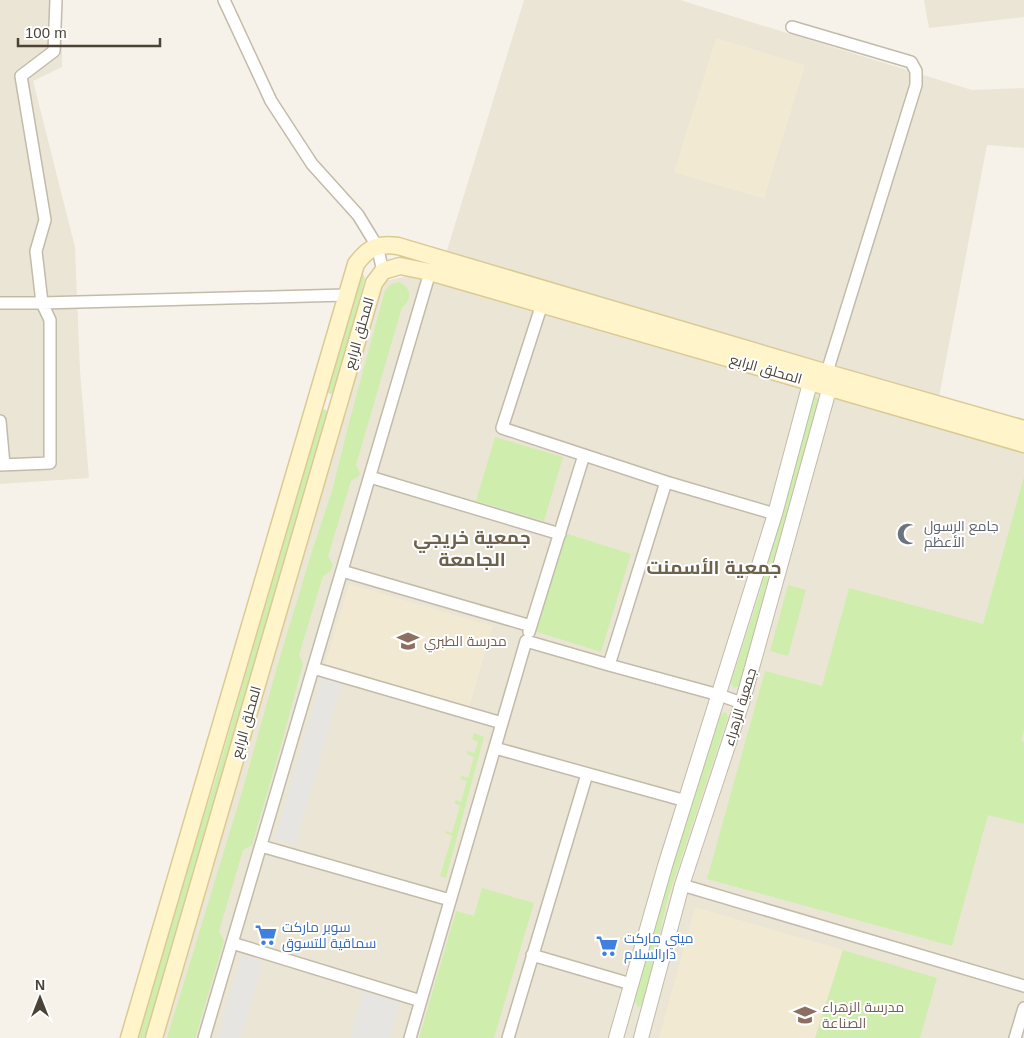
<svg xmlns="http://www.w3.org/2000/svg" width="1024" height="1038" font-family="Helvetica,Cairo,sans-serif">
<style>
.residential{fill:#ebe5d6}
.education{fill:#f1e9d1}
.green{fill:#cfeead}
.parking{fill:#e7e5e1}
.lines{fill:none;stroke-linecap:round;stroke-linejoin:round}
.minor-casing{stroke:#c3bbaa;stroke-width:14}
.tertiary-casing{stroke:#c3bbaa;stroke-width:16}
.secondary-casing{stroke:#dbca93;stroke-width:19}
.minor{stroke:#fff;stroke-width:11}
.tertiary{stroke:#fff;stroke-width:14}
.secondary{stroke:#fff4ca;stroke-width:16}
.labels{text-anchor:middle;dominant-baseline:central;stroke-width:4;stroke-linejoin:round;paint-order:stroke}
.street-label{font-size:14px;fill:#4b4336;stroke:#fff}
.worship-label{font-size:14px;fill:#5b616d;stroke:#fff;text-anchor:start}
.education-label{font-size:14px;fill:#785e54;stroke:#fff;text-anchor:start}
.shop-label{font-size:14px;fill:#366cbe;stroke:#fff;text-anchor:start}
.district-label{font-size:19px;font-weight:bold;fill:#6f624c;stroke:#fff}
</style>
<rect width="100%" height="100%" fill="#f6f2e9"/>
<path class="residential" d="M 0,0 L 61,0 L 62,67 L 33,81 L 75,247 L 80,371 L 89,478 L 0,484 Z
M 524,0 L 680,0 L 972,90 L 1024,88 L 1024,148 L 987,145 L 938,402 L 444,260 Z
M 924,0 L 1024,0 L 1024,17 L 929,28 Z
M 430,272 L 1024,445 L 1024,1038 L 159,1038 L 374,283 Z"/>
<path class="education" d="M 716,38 L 805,65 L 764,199 L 674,172 Z
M 349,584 L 493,626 L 469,707 L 325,664 Z
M 695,907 L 843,950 L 815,1038 L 659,1038 Z"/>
<path class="green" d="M 363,274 L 365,278 L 334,393 L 329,394 L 327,390 L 359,275 Z
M 399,282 C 411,287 413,300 402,307 L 356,465 L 360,473 L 359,476 L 351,481 L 328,556 L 333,565 L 330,572 L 323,576 L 299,655 L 303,664 L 281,746 L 252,845 L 243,850 L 219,931 L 224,941 L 197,1032 L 195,1038 L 167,1038 L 242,792 L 279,660 L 313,548 L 332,491 L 350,419 L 385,290 L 392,284 Z
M 816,396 L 818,400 L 795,492 L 759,626 L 739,686 L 733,688 L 731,683 L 760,592 L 812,397 Z
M 325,409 L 328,413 L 313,470 L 261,638 L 234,737 L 161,987 L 144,1038 L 134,1038 L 176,908 L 189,862 L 214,784 L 321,411 Z
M 495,437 L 563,457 L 544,521 L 476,501 Z
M 1024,477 L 1024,729 L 1021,741 L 1024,742 L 1024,824 L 988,815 L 952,946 L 707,879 L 765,671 L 822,686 L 849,588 L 983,624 Z
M 565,533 L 631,554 L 601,652 L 534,631 Z
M 788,585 L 806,590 L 788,656 L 770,651 Z
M 726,712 L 728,717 L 668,898 L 643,1005 L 638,1007 L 635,1001 L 657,915 L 677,845 L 721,714 Z
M 474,733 L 484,737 L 446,878 L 440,876 L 452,836 L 445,833 L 446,831 L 452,833 L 460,806 L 454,803 L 456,800 L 461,802 L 467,781 L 460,779 L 462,776 L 468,778 L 474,757 L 467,754 L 468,751 L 474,753 L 478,742 L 472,739 Z
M 482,888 L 534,903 L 494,1038 L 419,1038 L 456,911 L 474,916 Z
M 843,950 L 937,978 L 920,1038 L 815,1038 Z"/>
<path class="parking" d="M 322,676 L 342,682 L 295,845 L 275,839 Z
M 242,955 L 263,962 L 240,1038 L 217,1038 Z
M 363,992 L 400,1002 L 389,1038 L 350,1038 Z"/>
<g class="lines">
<g class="minor-casing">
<path id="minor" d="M 224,0 L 271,101 L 312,164 L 358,215 L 377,246 L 383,271
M 792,27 L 911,62 L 916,71 L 916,85 L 827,372
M 0,303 L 42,303 L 346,295
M 542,304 L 502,428 L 666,482
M 0,421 L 4,465
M 0,465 L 50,463 L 50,320 L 42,303 L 36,251 L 45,220 L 21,76 L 54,51 L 56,0
M 370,477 L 560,534
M 342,571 L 531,626
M 529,632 L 584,455
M 609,665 L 719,695 L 742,703
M 313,668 L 502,723
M 495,748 L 686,801
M 261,846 L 450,900
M 682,885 L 1024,986
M 232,943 L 421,1001
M 532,955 L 631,984
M 204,1038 L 430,272
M 410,1038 L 526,641 L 609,665 L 666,482 L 775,514
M 508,1038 L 587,774
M 1015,1038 L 1024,1008"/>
</g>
<g class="tertiary-casing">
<path id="tertiary" d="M 616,1038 L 665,866 L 775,514 L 813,372
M 641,1038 L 682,885 L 743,700 L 832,379"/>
</g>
<g class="secondary-casing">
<path id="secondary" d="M 129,1038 L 356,264 C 368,248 377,243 398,246 L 814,369 L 1024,429
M 154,1038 L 374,283 L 383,271 L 400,266 L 430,272 L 1024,444"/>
</g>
<use href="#minor" class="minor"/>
<use href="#tertiary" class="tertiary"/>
<use href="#secondary" class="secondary"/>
</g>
<defs>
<g id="mosque-bare" transform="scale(1.725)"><path d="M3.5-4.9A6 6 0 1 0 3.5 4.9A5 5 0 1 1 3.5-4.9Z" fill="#6b7280" stroke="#fff" stroke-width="2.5" paint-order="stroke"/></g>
<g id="school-bare" transform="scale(1.725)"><path d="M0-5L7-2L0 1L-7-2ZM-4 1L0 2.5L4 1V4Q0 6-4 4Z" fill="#8d6e63" stroke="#fff" stroke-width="2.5" paint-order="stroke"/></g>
<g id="supermarket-bare" transform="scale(1.725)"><path d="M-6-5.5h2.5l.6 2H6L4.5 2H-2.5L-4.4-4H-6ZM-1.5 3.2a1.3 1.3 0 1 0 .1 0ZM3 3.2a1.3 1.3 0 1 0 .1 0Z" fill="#3f7fe0" stroke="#fff" stroke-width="2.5" paint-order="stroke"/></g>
</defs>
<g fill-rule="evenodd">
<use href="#mosque-bare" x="908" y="534"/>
<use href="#school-bare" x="408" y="641"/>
<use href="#supermarket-bare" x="266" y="935"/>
<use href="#supermarket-bare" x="607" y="946"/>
<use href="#school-bare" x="805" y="1015"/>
</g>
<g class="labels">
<g class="street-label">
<text transform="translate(359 333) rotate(-74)">المحلق الرابع</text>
<text transform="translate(766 369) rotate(16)">المحلق الرابع</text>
<text transform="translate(740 707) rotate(-73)">جمعية الزهراء</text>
<text transform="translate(246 722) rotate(-74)">المحلق الرابع</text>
</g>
<g class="worship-label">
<text x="924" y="526">جامع الرسول<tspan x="924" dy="16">الأعظم</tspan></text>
</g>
<g class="education-label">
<text x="424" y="641">مدرسة الطبري</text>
<text x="822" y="1007">مدرسة الزهراء<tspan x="822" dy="16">الصناعة</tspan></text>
</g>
<g class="shop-label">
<text x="282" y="927">سوبر ماركت<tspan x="282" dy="16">سماقية للتسوق</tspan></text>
<text x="624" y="938">ميني ماركت<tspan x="624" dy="16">دارالسلام</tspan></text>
</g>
<g class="district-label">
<text x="472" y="537">جمعية خريجي<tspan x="472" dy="22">الجامعة</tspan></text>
<text x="714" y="567">جمعية الأسمنت</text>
</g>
</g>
<g transform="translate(40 998)" stroke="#ffffff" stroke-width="4" paint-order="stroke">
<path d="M0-4L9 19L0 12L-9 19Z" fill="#4b4336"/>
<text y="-8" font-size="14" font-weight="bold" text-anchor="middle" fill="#4b4336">N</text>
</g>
<path d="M18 38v8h142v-8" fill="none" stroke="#4b4336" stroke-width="2.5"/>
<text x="25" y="38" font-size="15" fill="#4b4336" stroke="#ffffff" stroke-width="4" paint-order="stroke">100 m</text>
</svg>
